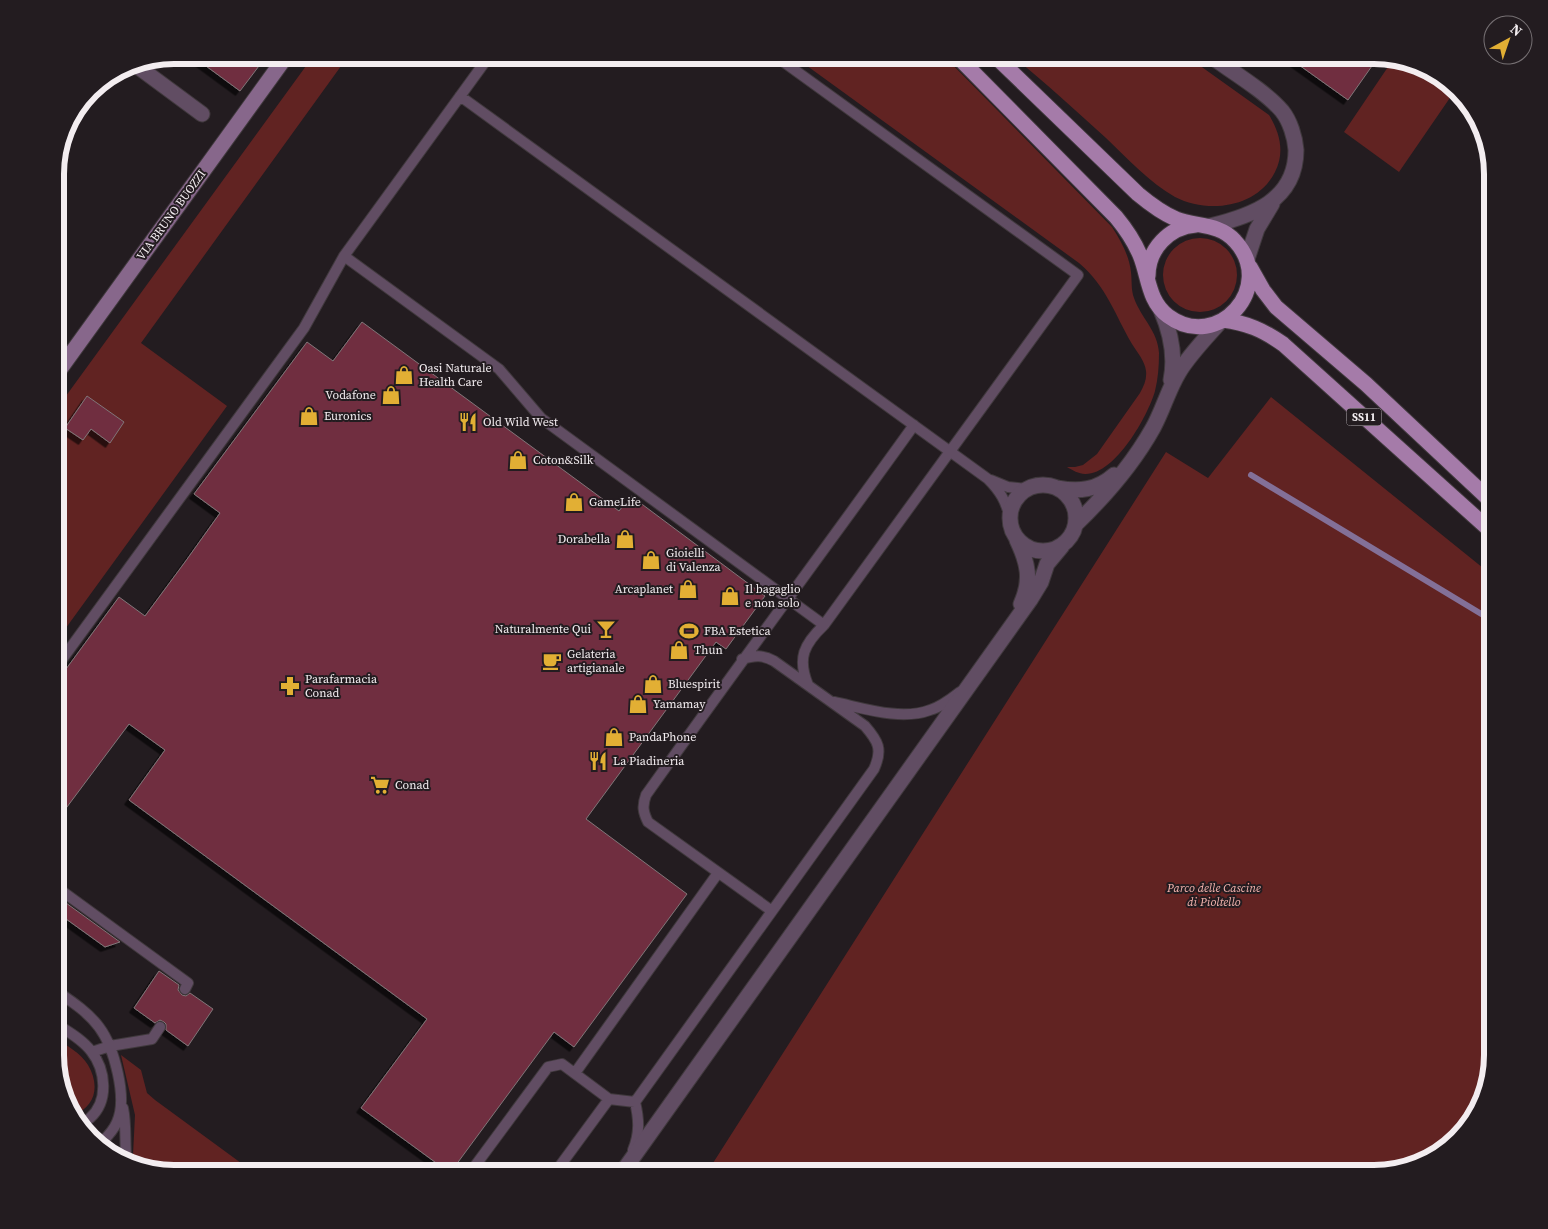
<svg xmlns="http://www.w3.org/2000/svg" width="1548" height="1229" font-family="'Source Serif 4',serif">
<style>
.green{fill:#612322}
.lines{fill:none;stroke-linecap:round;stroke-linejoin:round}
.stream{stroke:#837098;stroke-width:6}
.building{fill:#6f2d41;stroke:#817678;filter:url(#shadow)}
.lane-casing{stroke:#40393d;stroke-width:12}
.street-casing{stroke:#40393d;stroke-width:17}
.secondary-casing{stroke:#40393d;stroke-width:17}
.primary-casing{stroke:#40393d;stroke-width:17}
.lane{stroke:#614d63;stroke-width:10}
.street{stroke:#614d63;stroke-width:15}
.secondary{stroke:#87678b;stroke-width:15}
.primary{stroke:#a57ba9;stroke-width:15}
.labels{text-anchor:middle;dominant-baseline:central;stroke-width:4;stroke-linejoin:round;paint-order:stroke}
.shield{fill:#231c20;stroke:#b5aeb2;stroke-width:1}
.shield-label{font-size:11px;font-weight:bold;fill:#f3edf0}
.street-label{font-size:12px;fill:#f3edf0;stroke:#231c20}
.poi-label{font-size:12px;fill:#f3edf0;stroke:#231c20;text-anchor:start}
.park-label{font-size:12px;font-style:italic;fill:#f5b4af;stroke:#231c20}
.rim{fill:none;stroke:#f3edf0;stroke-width:6}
</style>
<defs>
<filter id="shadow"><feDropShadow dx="-4.5" dy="4.5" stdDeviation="0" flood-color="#0009"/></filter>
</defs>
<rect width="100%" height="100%" fill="#231c20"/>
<path class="green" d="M 314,55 L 349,55 L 141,343 L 227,406 L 55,643 L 55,411 Z
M 792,55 L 943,55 L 1112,227 C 1121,241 1129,255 1131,272 C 1132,281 1131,290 1134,298 C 1141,318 1158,331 1159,353 C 1159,366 1158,379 1155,391 C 1148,416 1115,475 1085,474 C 1079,474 1072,470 1067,467 L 1075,467 L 1083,465 L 1097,454 L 1140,393 C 1144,386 1147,379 1146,371 C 1145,361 1137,352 1132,344 C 1114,313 1107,287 1079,263 Z
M 1011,55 L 1185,55 L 1269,115 C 1280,133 1285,152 1275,172 C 1257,208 1208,214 1175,197 C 1149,182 1128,159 1106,138 C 1075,110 1044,81 1011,55 Z
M 1394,58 L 1413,61 L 1452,84 L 1456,89 L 1399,172 L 1344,132 Z
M1163 275a37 37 0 1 1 74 0a37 37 0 1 1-74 0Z
M 1271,397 L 1493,576 L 1493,1055 L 1487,1094 L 1464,1133 L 1426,1162 L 1374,1174 L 706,1174 L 1166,452 L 1208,478 Z
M 55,1038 C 66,1045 81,1053 88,1065 C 100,1085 96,1107 73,1115 L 67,1108 L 55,1063 Z
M 121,1055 L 141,1070 L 147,1093 L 155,1100 L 256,1174 L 174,1174 L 134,1166 L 133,1155 L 135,1115 Z"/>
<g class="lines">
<path class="stream" d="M 1251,475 L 1493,621"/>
</g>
<path class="building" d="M 191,55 L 252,55 L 262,62 L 240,91 Z
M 1285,55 L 1374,55 L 1379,56 L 1348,100 Z
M 362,322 L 619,511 L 631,496 L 765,596 L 726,649 L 716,642 L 586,819 L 687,894 L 574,1047 L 554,1032 L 450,1173 L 361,1108 L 427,1019 L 129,800 L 165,750 L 129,724 L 55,823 L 55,684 L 119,597 L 145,616 L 185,562 L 220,513 L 194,494 L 307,342 L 333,361 Z
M 87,396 L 124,422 L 110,443 L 91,429 L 83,440 L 65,428 Z
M 55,895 L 120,942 L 105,947 L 55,911 Z
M 159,971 L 179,985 L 178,990 L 182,995 L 186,996 L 190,993 L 213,1009 L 188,1046 L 166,1030 L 166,1024 L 164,1022 L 160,1020 L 155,1023 L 134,1008 Z"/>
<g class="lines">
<g class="lane-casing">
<path id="lane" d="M 774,55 L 1078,275 L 824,625 C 804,644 797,658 808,685
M 460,96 L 988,479 C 1000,491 1006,501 1010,518
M 344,256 L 499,369 L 541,418 L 824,625
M 991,480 L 1008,487 L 1026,489
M 55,669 L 304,328 L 344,256 L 490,55
M 834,702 C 863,708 901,721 930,710 C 941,707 951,699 960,692
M 55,886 L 188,983 L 185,989
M 772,911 L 648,822 C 643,812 642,806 646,795 C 734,671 825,549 914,425
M 55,934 L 56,935 L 57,991
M 55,990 C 71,1001 88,1012 99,1027 C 114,1047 128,1098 117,1122 C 113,1132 105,1139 98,1146
M 55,1023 C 67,1031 82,1039 91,1051 C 106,1070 109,1101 90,1118 C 87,1121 83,1123 80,1124
M 92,1052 L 110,1046 L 152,1039 L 160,1027
M 575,1073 L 718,873
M 123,1108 C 127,1127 124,1145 127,1164
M 633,1150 C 640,1133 639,1119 635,1102
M 477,1174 L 472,1170 L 548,1067 L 562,1064 L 609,1099 L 635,1102 L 874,769 C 883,749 878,741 865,726 L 774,661 C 763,655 755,655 742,659
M 554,1174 L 609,1099"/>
</g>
<g class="street-casing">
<path id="street" d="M 1209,55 C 1231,71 1265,91 1282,111 C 1290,121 1295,137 1296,150 C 1296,201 1251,216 1210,226
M 133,63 L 202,114
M 1247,259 L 1257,229 L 1272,204
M 1161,310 C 1171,333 1176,355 1171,380
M1010 518a33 33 0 1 1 66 0a33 33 0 1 1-66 0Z
M 1058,488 C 1079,492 1097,490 1114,475
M 1076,524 C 1104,497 1134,462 1153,428 C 1163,410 1168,390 1179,372 C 1190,354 1206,338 1220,322
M 1017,540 C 1028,563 1032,580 1021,604
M 621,1174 L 1030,600 L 1041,582 L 1047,564 L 1062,546"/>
</g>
<g class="secondary-casing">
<path id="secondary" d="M 55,376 L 287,55"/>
</g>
<g class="primary-casing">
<path id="primary" d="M 956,55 L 1116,217 C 1126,229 1134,241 1140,255 C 1149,277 1148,301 1168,316 C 1218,353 1277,286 1235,241 C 1219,223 1196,227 1176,219 C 1162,213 1150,204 1138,194 L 994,55
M 1250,267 L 1263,290 L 1276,307 L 1366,384 L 1493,503
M 1148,276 C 1148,249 1169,227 1196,225
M 1223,320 C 1247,323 1263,330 1283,344 L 1493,533"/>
</g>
<use href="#lane" class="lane"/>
<use href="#street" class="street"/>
<use href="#secondary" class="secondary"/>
<use href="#primary" class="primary"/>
</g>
<defs>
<g id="shop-bare" transform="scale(1.5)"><path d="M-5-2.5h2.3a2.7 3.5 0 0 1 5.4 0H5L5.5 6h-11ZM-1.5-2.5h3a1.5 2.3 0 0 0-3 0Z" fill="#e2af34" stroke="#231c20" stroke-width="2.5" paint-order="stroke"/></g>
<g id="restaurant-bare" transform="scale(1.5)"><path d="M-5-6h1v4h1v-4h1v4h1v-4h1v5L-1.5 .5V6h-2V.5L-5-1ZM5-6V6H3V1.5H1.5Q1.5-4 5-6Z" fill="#e2af34" stroke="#231c20" stroke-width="2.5" paint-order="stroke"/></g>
<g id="bar-bare" transform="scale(1.5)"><path d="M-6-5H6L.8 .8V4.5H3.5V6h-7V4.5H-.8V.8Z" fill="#e2af34" stroke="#231c20" stroke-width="2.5" paint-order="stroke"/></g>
<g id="stadium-bare" transform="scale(1.5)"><path d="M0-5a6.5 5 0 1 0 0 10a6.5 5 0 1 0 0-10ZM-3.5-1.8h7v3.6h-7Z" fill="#e2af34" stroke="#231c20" stroke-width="2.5" paint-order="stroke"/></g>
<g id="cafe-bare" transform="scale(1.5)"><path d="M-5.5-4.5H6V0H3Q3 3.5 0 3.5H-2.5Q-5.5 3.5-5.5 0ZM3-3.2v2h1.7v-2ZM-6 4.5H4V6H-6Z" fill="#e2af34" stroke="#231c20" stroke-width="2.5" paint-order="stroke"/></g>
<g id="pharmacy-bare" transform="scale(1.5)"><path d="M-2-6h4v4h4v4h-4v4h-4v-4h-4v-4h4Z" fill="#e2af34" stroke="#231c20" stroke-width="2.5" paint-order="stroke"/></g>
<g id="supermarket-bare" transform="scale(1.5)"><path d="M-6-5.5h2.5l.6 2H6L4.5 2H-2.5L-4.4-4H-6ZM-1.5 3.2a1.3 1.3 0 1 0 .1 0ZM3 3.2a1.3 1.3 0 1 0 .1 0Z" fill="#e2af34" stroke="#231c20" stroke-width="2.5" paint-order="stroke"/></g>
</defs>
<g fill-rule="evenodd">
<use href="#shop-bare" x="404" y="375"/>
<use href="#shop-bare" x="391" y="395"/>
<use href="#shop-bare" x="309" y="416"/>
<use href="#restaurant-bare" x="468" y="422"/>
<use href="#shop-bare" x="518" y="460"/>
<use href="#shop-bare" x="574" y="502"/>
<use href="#shop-bare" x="625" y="539"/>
<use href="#shop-bare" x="651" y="560"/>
<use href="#shop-bare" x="688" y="589"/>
<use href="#shop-bare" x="730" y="596"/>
<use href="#bar-bare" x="606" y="629"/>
<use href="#stadium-bare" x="689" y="631"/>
<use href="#shop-bare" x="679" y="650"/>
<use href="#cafe-bare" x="552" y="661"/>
<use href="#shop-bare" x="653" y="684"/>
<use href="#pharmacy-bare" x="290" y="686"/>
<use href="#shop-bare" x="638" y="704"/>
<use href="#shop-bare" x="614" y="737"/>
<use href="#restaurant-bare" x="598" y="761"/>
<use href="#supermarket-bare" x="380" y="785"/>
</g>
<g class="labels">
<rect class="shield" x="1346.5" y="408.5" width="35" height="17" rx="4"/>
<g class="shield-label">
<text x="1364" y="417">SS11</text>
</g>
<g class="street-label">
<text transform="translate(171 215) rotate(-54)">VIA BRUNO BUOZZI</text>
</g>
<g class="poi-label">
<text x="419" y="368">Oasi Naturale<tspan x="419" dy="14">Health Care</tspan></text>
<text x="376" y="395" text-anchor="end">Vodafone</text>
<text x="324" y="416">Euronics</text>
<text x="483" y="422">Old Wild West</text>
<text x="533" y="460">Coton&amp;Silk</text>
<text x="589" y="502">GameLife</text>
<text x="610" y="539" text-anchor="end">Dorabella</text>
<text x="666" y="553">Gioielli<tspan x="666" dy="14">di Valenza</tspan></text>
<text x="673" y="589" text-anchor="end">Arcaplanet</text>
<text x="745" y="589">Il bagaglio<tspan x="745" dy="14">e non solo</tspan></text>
<text x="591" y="629" text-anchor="end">Naturalmente Qui</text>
<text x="704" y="631">FBA Estetica</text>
<text x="694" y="650">Thun</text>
<text x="567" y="654">Gelateria<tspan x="567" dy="14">artigianale</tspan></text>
<text x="305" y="679">Parafarmacia<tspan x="305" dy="14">Conad</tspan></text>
<text x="668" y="684">Bluespirit</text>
<text x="653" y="704">Yamamay</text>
<text x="629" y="737">PandaPhone</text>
<text x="613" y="761">La Piadineria</text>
<text x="395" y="785">Conad</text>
</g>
<g class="park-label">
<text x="1214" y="888">Parco delle Cascine<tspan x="1214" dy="14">di Pioltello</tspan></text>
</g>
</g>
<path d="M0 0H1548V1229H0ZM174 64H1374A110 110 0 0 1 1484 174V1055A110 110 0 0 1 1374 1165H174A110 110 0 0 1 64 1055V174A110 110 0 0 1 174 64Z" fill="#231c20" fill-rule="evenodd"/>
<path class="rim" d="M174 64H1374A110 110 0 0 1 1484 174V1055A110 110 0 0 1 1374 1165H174A110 110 0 0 1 64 1055V174A110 110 0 0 1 174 64Z"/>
<g transform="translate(1508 40) rotate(40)"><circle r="24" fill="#231c20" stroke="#767073"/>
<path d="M0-4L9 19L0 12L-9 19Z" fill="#e2af34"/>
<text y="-8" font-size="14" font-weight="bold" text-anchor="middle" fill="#f3edf0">N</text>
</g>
</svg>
